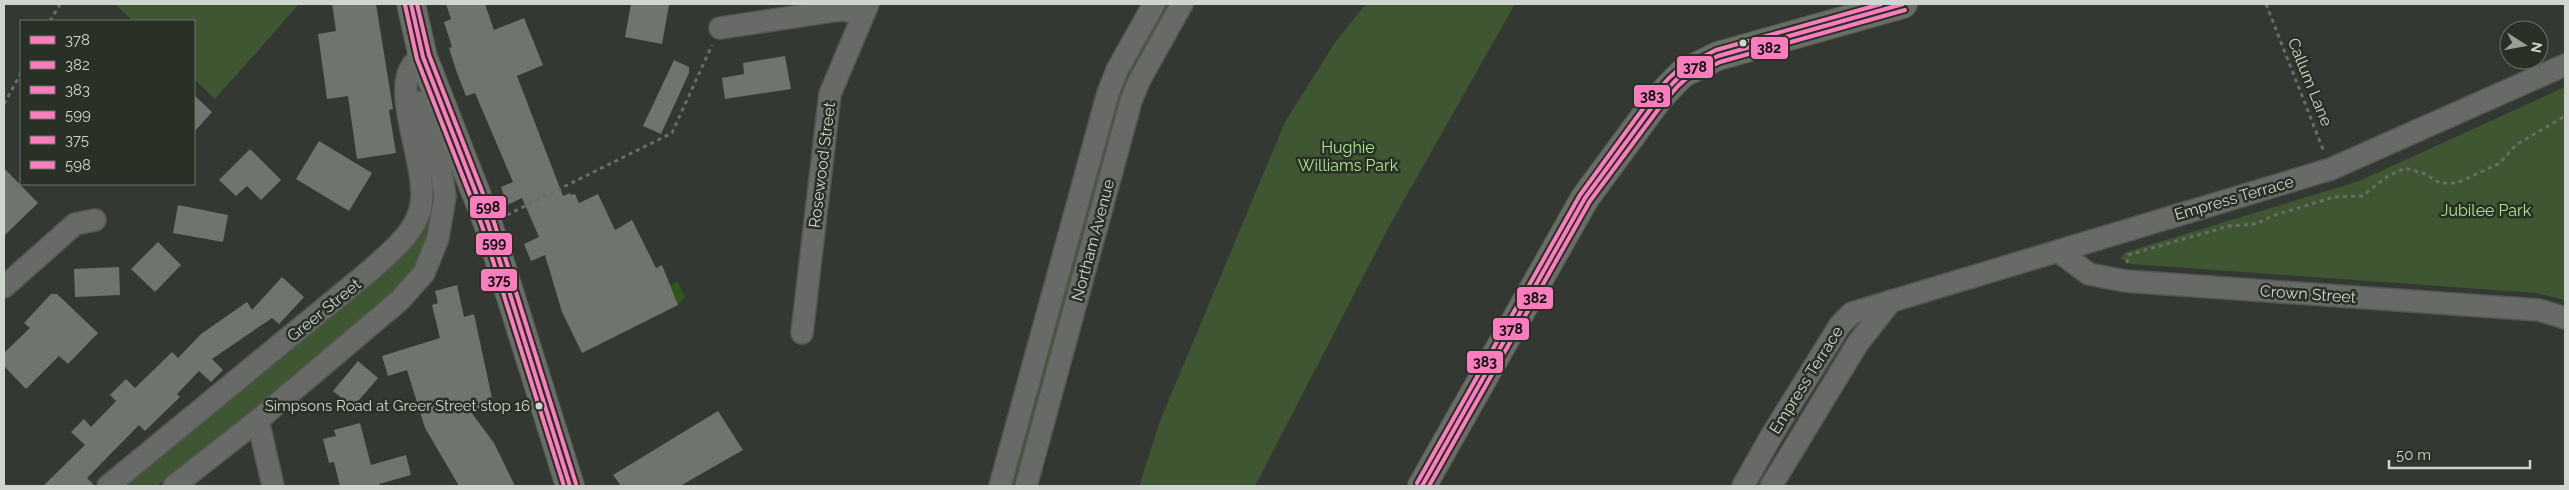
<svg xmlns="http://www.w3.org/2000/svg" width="2569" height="490" font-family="Raleway,sans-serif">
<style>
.green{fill:#3e5631}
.water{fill:#305718}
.building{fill:#70746f}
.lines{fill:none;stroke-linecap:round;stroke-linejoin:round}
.street-casing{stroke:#535651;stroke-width:24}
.secondary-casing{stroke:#535651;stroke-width:30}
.path{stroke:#696c68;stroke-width:3;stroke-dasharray:4 4;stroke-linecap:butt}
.street{stroke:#686a67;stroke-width:21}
.secondary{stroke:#686e65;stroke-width:28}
.bus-1-casing{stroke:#293026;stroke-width:8}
.bus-2-casing{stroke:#293026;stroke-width:8}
.bus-3-casing{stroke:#293026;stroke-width:8}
.bus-4-casing{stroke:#293026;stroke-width:8}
.bus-5-casing{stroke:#293026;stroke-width:8}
.bus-6-casing{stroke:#293026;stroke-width:8}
.bus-1{stroke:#fc7dbd;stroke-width:4}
.bus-2{stroke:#fc7dbd;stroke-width:4}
.bus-3{stroke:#fc7dbd;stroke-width:4}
.bus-4{stroke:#fc7dbd;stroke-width:4}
.bus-5{stroke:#fc7dbd;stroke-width:4}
.bus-6{stroke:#fc7dbd;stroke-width:4}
.bus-dot{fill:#d1d5cf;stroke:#293026;stroke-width:2}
.labels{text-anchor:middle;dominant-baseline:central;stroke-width:5;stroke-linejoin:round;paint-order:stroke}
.bus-label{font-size:15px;fill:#d1d5cf;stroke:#293026;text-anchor:end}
.street-label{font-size:16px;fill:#d1d5cf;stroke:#293026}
.park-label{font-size:16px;fill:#a8e789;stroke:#293026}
.line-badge{stroke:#293026;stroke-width:2}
.pale-badge-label{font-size:14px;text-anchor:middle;font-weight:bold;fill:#111}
</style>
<rect width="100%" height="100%" fill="#343832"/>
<path class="green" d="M 118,4 L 299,4 L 215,99 L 194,79 L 194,21 L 133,21 L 116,5 Z
M 1162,4 L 1174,4 L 1133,78 L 1018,486 L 1007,486 L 1114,95 Z
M 1366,4 L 1515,4 L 1391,223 L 1255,486 L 1139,486 L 1160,421 L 1285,122 L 1336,41 Z
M 2565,87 L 2565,300 L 2536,293 L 2131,264 L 2120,258 L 2126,252 L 2359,181 Z
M 428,168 L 438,181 L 424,257 L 395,294 L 157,486 L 120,486 L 406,245 Z"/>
<path class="water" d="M 677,281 L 685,297 L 678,305 L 670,285 Z"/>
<path class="building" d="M 332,4 L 376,4 L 393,109 L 389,110 L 396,153 L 357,159 L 348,96 L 327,99 L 318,34 L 336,31 Z
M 446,4 L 485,4 L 494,30 L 524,18 L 543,65 L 517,76 L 563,196 L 570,193 L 571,195 L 575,194 L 579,203 L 598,194 L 615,230 L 632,220 L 656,268 L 662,265 L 678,305 L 582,353 L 562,312 L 545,255 L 531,261 L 524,244 L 539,237 L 522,198 L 507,205 L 501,187 L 513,182 L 475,93 L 466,96 L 457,73 L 449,48 L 452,47 L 444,22 L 451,19 Z
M 631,4 L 669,5 L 662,44 L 625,37 Z
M 785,56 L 791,89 L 725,99 L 722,78 L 744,74 L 743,63 Z
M 674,60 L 689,67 L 689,73 L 661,134 L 643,126 Z
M 194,95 L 212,112 L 194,132 Z
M 319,141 L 372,173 L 349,211 L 296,179 Z
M 250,149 L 281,180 L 261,200 L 247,186 L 236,196 L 219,180 Z
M 4,168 L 38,203 L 4,236 Z
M 178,205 L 228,215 L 223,242 L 173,233 Z
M 158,242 L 181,265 L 155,292 L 131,269 Z
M 119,267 L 120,295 L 75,297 L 74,269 Z
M 282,277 L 304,297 L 279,324 L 272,318 L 212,359 L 223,370 L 211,382 L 199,371 L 177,394 L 180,397 L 145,431 L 139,425 L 87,478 L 95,486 L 43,486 L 85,445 L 71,432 L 84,419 L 91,427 L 116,401 L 110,395 L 126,379 L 135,388 L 172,352 L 178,358 L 201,334 L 247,302 L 252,310 Z
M 457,285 L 464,317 L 474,314 L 493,403 L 471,412 L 494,443 L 515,486 L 459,486 L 425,428 L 407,370 L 388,376 L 382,356 L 440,338 L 432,305 L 438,303 L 435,291 Z
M 51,294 L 57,294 L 98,333 L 68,364 L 59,356 L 26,389 L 4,366 L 4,353 L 30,328 L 24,323 Z
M 358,361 L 378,378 L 353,407 L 333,391 Z
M 718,411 L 743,450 L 680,486 L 621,486 L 613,475 Z
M 360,423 L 371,465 L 406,455 L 411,475 L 379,484 L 380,486 L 340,486 L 334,462 L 329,463 L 323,439 L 336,436 L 334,430 Z"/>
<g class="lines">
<g class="street-casing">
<path id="street" d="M 720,28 L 840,10 L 863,13
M 2058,251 L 2089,274 L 2125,281 L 2539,310 L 2565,318
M 4,287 L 75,224 L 95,220
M 802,333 L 830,94 L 868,4
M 258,420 L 273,486
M 108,486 L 372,269 C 390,252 413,235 420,210 C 431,172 391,96 412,66 C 414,62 419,59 423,57
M 174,486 L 258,420 L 400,300 L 424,273 L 438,238 L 445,196 L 441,170 L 418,102
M 1000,486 L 1108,93 L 1117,70 L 1154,4
M 1026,486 L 1131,101 L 1139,81 L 1182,4
M 1743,486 L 1773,433 L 1840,325 L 1852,313 L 2331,169 L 2565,65
M 1771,486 L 1858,343 L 1891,301"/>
</g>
<g class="secondary-casing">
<path id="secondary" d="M 411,4 L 423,57 L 488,224 L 570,486
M 1422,486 L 1585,198 L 1658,99 L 1674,82 L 1683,73 L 1718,56 L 1903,4"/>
</g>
<path class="path" d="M 2266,4 L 2324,152
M 50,21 L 60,4
M 4,104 L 21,73
M 507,215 L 672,133 L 712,45
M 2127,263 L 2128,255 L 2229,226 L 2256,224 L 2272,216 L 2334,197 L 2362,196 L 2388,176 L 2405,168 L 2425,174 L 2440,183 L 2457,183 L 2500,163 L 2516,145 L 2565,116"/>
<use href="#street" class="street"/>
<use href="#secondary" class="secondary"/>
<g class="bus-1-casing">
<path id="bus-1" d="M 1422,486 L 1585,198 L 1658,99 L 1674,82 L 1683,73 L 1718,56 L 1903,4"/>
</g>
<g class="bus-2-casing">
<path id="bus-2" d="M 1429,486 L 1590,201 L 1663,103 L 1678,86 L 1687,78 L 1720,62 L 1905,10"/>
</g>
<g class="bus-3-casing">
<path id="bus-3" d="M 1417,483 L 1580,195 L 1653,95 L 1669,78 L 1680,68 L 1716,50 L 1881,4"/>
</g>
<g class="bus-4-casing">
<path id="bus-4" d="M 411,4 L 423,57 L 488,224 L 570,486"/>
</g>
<g class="bus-5-casing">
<path id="bus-5" d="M 405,5 L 417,59 L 482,226 L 564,486"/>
</g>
<g class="bus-6-casing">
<path id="bus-6" d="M 417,4 L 429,55 L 494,222 L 576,484"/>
</g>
<use href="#bus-1" class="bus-1"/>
<use href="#bus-2" class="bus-2"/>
<use href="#bus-3" class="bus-3"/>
<use href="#bus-4" class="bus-4"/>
<use href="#bus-5" class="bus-5"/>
<use href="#bus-6" class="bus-6"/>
</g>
<g class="bus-dot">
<circle cx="1743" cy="43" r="4.5"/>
<circle cx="539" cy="406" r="4.5"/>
</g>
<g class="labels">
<g class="bus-label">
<text x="530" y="406">Simpsons Road at Greer Street stop 16</text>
</g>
<g class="street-label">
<text transform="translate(2310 82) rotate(68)">Callum Lane</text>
<text transform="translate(822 165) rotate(-83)">Rosewood Street</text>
<text transform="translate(2234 198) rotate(-16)">Empress Terrace</text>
<text transform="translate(1093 240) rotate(-75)">Northam Avenue</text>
<text transform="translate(2308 294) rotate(4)">Crown Street</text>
<text transform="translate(324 310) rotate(-39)">Greer Street</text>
<text transform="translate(1806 380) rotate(-58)">Empress Terrace</text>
</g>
<g class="park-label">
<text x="1348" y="147">Hughie<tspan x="1348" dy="18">Williams Park</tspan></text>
<text x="2486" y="210">Jubilee Park</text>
</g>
</g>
<g class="line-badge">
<rect x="1750" y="36" width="39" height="24" rx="5" fill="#fc7dbd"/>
<rect x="1676" y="55" width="38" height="24" rx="5" fill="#fc7dbd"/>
<rect x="1633" y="84" width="38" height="24" rx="5" fill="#fc7dbd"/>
<rect x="469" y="195" width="38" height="24" rx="5" fill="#fc7dbd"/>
<rect x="475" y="232" width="38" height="24" rx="5" fill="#fc7dbd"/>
<rect x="480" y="268" width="38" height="24" rx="5" fill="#fc7dbd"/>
<rect x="1516" y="286" width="38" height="24" rx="5" fill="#fc7dbd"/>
<rect x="1492" y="317" width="38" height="24" rx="5" fill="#fc7dbd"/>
<rect x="1466" y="350" width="38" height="24" rx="5" fill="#fc7dbd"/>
</g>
<g class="pale-badge-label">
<text x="1769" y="53">382</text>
<text x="1695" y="72">378</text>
<text x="1652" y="101">383</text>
<text x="488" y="212">598</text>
<text x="494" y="248">599</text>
<text x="499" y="285">375</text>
<text x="1535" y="303">382</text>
<text x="1511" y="334">378</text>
<text x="1485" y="367">383</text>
</g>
<rect width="2569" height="490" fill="none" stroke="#d1d5cf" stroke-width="10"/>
<rect x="20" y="20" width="175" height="165" fill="#293026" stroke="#6c726a"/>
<rect x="30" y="36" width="25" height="8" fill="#fc7dbd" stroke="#6c726a"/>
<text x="65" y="45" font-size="15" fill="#d1d5cf">378</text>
<rect x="30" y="61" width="25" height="8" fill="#fc7dbd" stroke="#6c726a"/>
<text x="65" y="70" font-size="15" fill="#d1d5cf">382</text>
<rect x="30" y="86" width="25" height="8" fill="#fc7dbd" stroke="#6c726a"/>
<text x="65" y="95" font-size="15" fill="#d1d5cf">383</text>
<rect x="30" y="111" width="25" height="8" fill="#fc7dbd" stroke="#6c726a"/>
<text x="65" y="120" font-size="15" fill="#d1d5cf">599</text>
<rect x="30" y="136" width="25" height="8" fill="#fc7dbd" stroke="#6c726a"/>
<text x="65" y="145" font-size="15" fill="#d1d5cf">375</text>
<rect x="30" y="161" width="25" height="8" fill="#fc7dbd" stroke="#6c726a"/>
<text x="65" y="170" font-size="15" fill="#d1d5cf">598</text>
<g transform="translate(2524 45) rotate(101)"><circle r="24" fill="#293026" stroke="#6c726a"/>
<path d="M0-4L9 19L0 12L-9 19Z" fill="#9a9e98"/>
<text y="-8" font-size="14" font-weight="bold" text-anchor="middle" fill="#d1d5cf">N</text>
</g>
<path d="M2389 460v8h141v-8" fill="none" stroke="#d1d5cf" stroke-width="2.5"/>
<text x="2396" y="460" font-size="15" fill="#d1d5cf" stroke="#293026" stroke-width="4" paint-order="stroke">50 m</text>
</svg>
